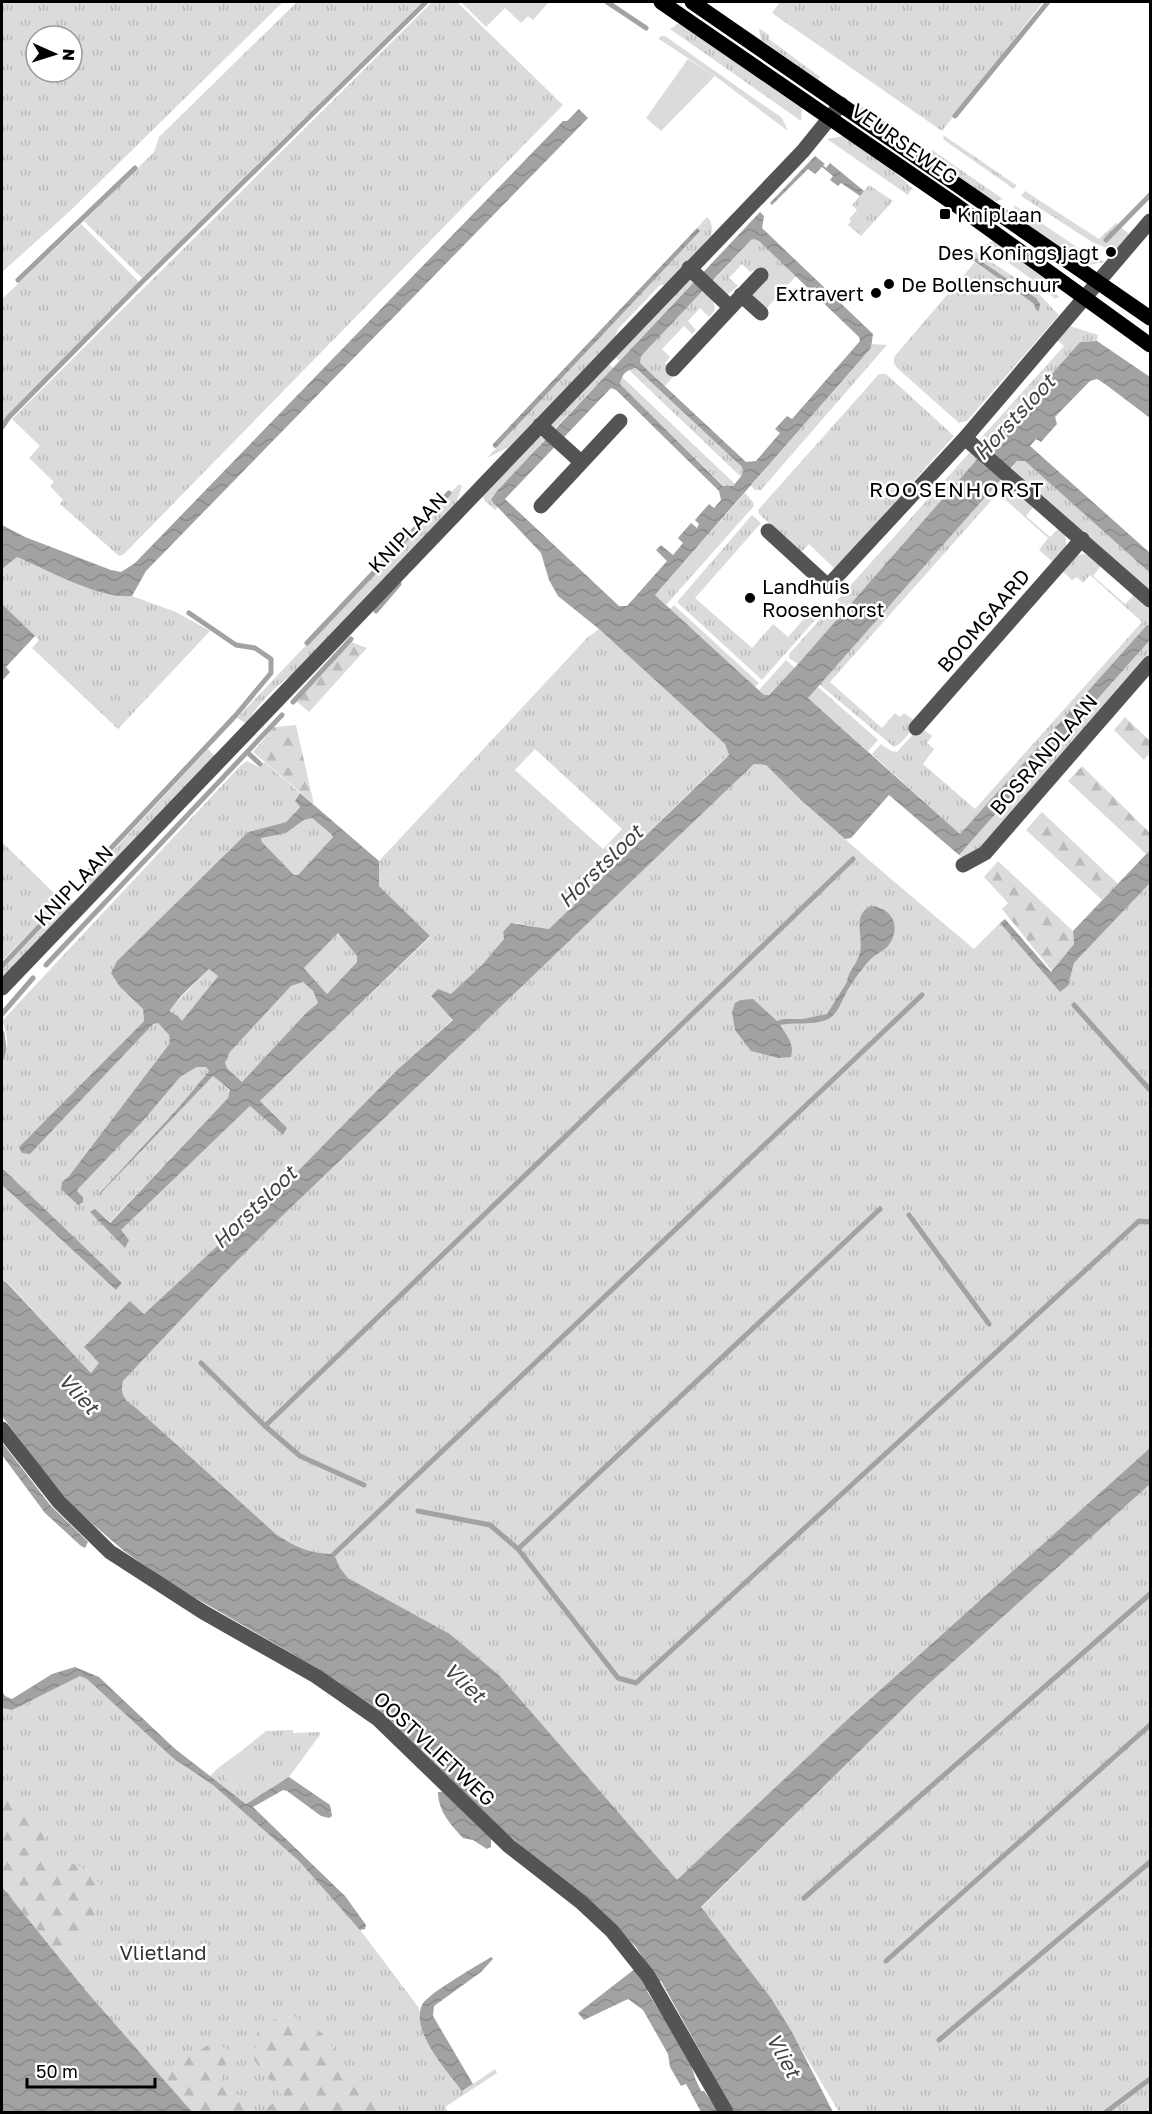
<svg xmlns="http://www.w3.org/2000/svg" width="1152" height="2114" font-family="'Golos Text',sans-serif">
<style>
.grass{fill:url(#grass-tufts);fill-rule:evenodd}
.forest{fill:url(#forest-firs)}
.garden{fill:#dbdbdb}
.water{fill:url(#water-waves);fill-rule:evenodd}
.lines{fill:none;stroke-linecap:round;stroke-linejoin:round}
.stream{stroke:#a2a2a2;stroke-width:5}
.minor{stroke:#545454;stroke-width:15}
.major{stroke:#000;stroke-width:15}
.poi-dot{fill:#000;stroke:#fff;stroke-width:2}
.labels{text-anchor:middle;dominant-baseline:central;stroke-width:5;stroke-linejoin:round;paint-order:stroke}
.street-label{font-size:20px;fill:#000;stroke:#fff}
.poi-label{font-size:20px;fill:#000;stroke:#fff;text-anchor:start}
.park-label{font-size:20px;fill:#323232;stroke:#fff}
.water-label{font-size:21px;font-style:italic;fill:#434343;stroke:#fff}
.neighbourhood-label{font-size:21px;letter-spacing:1.5px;fill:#000;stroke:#fff}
</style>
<defs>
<pattern id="grass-tufts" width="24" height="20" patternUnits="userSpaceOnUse" patternTransform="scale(1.5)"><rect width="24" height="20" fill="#dbdbdb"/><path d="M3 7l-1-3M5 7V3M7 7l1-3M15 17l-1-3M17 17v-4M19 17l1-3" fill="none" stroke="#bababa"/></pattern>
<pattern id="forest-firs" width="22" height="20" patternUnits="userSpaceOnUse" patternTransform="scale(1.5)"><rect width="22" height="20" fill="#dbdbdb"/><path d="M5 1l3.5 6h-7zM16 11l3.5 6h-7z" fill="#bababa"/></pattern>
<pattern id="water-waves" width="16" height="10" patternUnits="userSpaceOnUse" patternTransform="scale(1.5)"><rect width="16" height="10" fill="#a2a2a2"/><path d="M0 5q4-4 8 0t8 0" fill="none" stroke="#8a8a8a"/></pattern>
</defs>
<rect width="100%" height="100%" fill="#fff"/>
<path class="grass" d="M 2,2 L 283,2 L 69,212 L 2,272 ZM 36,36 L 72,36 L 72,72 L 36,72 Z
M 297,2 L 422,2 L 142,278 L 84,221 L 154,152 L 159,137 Z
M 432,2 L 457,2 L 563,105 L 123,555 L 119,556 L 60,504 L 63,500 L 50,486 L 54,482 L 29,458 L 40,446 L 12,419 Z
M 780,2 L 1043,2 L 942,131 L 772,13 Z
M 678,24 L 685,24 L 802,106 L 801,121 L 670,29 Z
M 759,28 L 769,35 L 769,39 L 820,77 L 818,80 L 761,40 Z
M 661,36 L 665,36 L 782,118 L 788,131 L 715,76 L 659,39 Z
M 857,103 L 930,153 L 932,150 L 1003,199 L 996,201 L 989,199 L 855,106 Z
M 943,135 L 1016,185 L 1014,189 L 944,140 Z
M 843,136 L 875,154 L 912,188 L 908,195 L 827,139 Z
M 869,185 L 893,201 L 861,236 L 848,225 L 851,221 L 849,219 L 857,210 L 852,205 Z
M 1025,191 L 1099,239 L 1116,223 L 1130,235 L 1116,251 L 1113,251 L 1092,242 L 1021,196 Z
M 1014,205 L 1083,251 L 1105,262 L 1089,265 L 1082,262 L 1014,216 Z
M 707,217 C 713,222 712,230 711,236 L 666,285 L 660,285 L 618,329 L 614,339 L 511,446 L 487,458 L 699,231 L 697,228 Z
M 81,224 L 140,283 L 2,424 L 2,299 Z
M 754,239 L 759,241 L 796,276 L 764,311 L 752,298 L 759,268 L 750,272 L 742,264 L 729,278 L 738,286 L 728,294 L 723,293 L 712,282 L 751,240 Z
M 993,241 L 1044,277 L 1059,297 L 1055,299 L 1045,289 L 984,245 Z
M 973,250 L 1037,292 L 1059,315 L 967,421 L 959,423 L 897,368 L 894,363 L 894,357 L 975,262 L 1034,304 L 1036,309 L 1036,298 L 972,255 Z
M 691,279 L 694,282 L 619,361 L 616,357 Z
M 703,291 L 713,300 L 715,310 L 709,317 L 700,308 L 688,321 L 696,330 L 692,334 L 684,326 L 662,349 L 670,357 L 665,363 L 676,373 L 665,386 L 640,363 L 640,356 Z
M 1070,326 L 1098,335 L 1097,341 L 1080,342 L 988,449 L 980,439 L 1064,346 L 1057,340 Z
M 872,344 L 887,345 L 761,490 L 755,490 L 751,486 L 871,348 Z
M 609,364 L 613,368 L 554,429 L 551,426 L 551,423 L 605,366 Z
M 636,368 L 742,467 L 743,474 L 741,477 L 628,369 Z
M 879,374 L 886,374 L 954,436 L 835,569 L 809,544 L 800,553 L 759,514 L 758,510 Z
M 621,376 L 735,484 L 733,486 L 724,486 L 620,384 Z
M 539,436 L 545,439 L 492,500 L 498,507 L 495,510 L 484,500 L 483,494 Z
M 971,451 L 980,458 L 798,664 L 789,658 L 789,654 Z
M 1017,461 L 1025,461 L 1150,573 L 1150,593 L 1011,469 Z
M 1002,478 L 1034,506 L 1026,516 L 1050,537 L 1059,528 C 1073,541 1064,551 1055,564 L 1039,550 L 1048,538 L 998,493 L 830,682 L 882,728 L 895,713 L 900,717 L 904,713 L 915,721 C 912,731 903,743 894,747 L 819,684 Z
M 459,484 L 462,486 L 456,503 L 293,674 C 280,683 267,695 257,708 C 252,713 252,718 247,724 L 237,718 Z
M 745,493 L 753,502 L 754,506 L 666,605 L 655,595 Z
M 752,515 L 761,523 L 695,598 L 752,648 L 773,624 L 788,637 L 812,610 L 815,613 L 819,609 L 822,612 L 762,680 L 677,602 Z
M 1082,554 L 1089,555 L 1101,566 L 1093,576 L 1125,604 L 1134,595 L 1150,610 L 1150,626 L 1147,625 L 960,834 L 872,754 L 881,744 L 891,751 L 897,752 L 915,732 L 922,728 L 932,736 L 927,743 L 934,749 L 923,764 L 975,809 L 1142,622 L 1090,575 L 1083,583 L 1077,577 L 1072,580 L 1061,570 L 1076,556 Z
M 17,557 C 46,570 101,600 132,596 L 176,612 L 210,631 L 118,729 L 32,648 L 39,640 L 2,604 L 2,569 Z
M 674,605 L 759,683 L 755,687 L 670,609 Z
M 599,629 L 725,744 L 729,754 L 549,929 L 515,923 L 503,932 L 504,939 L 482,965 L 451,995 L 438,989 L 431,997 L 453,1019 L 397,1070 L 297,1172 L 144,1314 L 131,1302 L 84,1348 L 100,1363 L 91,1373 L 8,1283 L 2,1280 L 2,1185 L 116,1290 L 122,1283 L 2,1168 L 2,1062 C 10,1048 8,1035 2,1021 L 241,765 L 247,761 L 259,767 L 264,762 L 300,793 L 295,801 L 300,806 L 286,822 L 248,832 L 117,961 L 120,987 L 143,1009 L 144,1021 L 19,1147 L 153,1023 L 158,1023 L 169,1035 L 170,1043 L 69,1176 L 62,1182 L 83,1202 L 83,1197 L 77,1191 L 79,1188 L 143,1121 L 178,1078 L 197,1067 L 206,1066 L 209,1071 L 179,1107 L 98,1195 L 213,1076 L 230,1091 L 228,1098 L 109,1223 L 95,1210 L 90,1212 L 108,1230 L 121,1230 L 250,1106 L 283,1135 L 286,1128 L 260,1101 L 430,937 L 379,886 L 379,861 L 587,638 ZM 535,749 L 622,829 L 603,849 L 515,770 Z
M 1150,640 L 1150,655 L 983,845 L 963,859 L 959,855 Z
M 786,660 L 795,668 L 768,695 L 764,695 L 759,690 Z
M 817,686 L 878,740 L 868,751 L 808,698 Z
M 208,749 L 216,757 L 92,886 L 86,887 L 82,884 Z
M 754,764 L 766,765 C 832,831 903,889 974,949 L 1000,923 L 1060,992 L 1068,986 L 1074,963 L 1150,883 L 1150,1448 L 850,1717 L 677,1881 L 500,1676 L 450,1634 L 348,1578 L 340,1568 L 334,1554 C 308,1553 298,1548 277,1535 L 135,1407 C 124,1400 120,1394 123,1381 L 222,1276 L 278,1220 Z
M 312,818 L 331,834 L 333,837 L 298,875 L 294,875 L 262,842 L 261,837 L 286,833 L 304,820 Z
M 2,842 L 61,900 L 2,961 Z
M 70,898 L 73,906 L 2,981 L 2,970 Z
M 338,933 L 357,956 L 357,962 L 327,994 L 304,968 Z
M 209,969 L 218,976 L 182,1022 L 178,1016 L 168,1011 Z
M 303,982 L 313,991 L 318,1003 L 307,1012 L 242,1082 L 227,1068 L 225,1062 L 230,1052 L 291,986 Z
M 1150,1484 L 1150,2112 L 839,2112 L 771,1998 L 701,1908 L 923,1689 Z
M 73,1671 L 89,1674 L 121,1705 L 251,1813 L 337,1897 L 358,1927 L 419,2008 L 420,2019 L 460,2078 L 463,2091 L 495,2069 L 497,2073 L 445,2107 L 448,2112 L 2,2112 L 2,1698 L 7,1704 Z
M 293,1730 L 293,1733 L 320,1732 L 320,1735 L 289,1777 L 246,1804 L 210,1776 L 218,1768 L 233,1787 L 253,1771 L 240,1752 L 266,1731 Z"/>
<path class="forest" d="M 351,642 L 367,648 L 309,712 L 296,701 Z
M 1125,717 L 1150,741 L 1150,753 L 1144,760 L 1114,730 Z
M 296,725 L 314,805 L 323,812 L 253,752 L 274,727 Z
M 1082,766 L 1150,833 L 1150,850 L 1146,854 L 1068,781 Z
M 1042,812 L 1118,884 L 1102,900 L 1026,830 Z
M 998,861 L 1073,931 L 1074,944 L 1052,971 L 1002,909 L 1008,903 L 984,877 Z
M 2,1790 L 12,1795 L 23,1809 L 47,1819 L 48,1831 L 41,1847 L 45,1859 C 73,1860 84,1866 103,1887 L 94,1921 L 59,1956 L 2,1887 Z
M 289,2013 L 322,2033 L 380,2112 L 260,2112 L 283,2097 L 254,2060 L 258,2027 Z
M 213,2042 L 229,2050 L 222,2079 L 256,2112 L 192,2112 L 160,2075 Z"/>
<path class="garden" d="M 461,2 L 549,2 L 533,20 L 528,16 L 521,23 L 505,8 L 486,27 Z
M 688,59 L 715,76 L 661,131 L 646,118 Z
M 240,1752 L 254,1771 L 233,1787 L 218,1768 Z"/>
<path class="water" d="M 579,109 L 588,118 L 146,571 L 132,596 C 101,600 47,570 17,557 L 2,569 L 2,525 L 25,537 L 111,570 L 121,572 L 135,563 L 563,121 L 567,121 Z
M 815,156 L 825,164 L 823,165 L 826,168 L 830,163 L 864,191 L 860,196 L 841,183 L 838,186 L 830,180 L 833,176 L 822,167 L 815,174 L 808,169 L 772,205 L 770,203 Z
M 760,212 L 764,216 L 762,228 L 873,334 L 871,348 L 655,595 L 764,695 L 769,695 L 798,664 L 1080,342 L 1097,341 L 1150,377 L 1150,418 L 1105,384 L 1097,379 L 1090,381 L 1055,417 L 1057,424 L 1041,442 L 1036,439 L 1030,446 L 1150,553 L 1150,573 L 1025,461 L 1017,461 L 808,698 L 960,834 L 1147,625 L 1150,626 L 1150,640 L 959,855 L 889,795 L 851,838 L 845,839 L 800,799 L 766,765 L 754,764 L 278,1220 L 222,1276 L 123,1381 C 120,1394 124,1400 135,1407 L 277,1535 C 298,1548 308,1553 334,1554 L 340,1568 L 348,1578 L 450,1634 L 500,1676 L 677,1880 L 850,1717 L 1150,1448 L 1150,1484 L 923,1689 L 701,1907 L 771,1998 L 792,2032 L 833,2112 L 734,2112 L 661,1981 L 647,1991 L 689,2058 L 695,2078 L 701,2091 L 704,2091 L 719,2112 L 701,2112 L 686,2084 L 681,2086 L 670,2067 L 668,2054 L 643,2010 L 628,1999 L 584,2020 L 578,2013 L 645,1961 L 636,1947 L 586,1898 L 535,1858 L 500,1828 L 383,1713 L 319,1669 L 168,1582 L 124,1551 L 79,1512 L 56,1488 L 2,1416 L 2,1280 L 7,1283 L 91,1373 L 99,1363 L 84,1347 L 130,1301 L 144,1314 L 297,1172 L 397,1070 L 453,1020 L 431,996 L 438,989 L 451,994 L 482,965 L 504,939 L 503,932 L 511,923 L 549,929 L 729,755 L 725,744 L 599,629 L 558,596 L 549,580 L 541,553 L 491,500 L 497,491 ZM 754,239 L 759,241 L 859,337 L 860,341 L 792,419 L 787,416 L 775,429 L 780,433 L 756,461 L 746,462 L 640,363 L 641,356 L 751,240 ZM 636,368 L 742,467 L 743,474 L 733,486 L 723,486 L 620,384 C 622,374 626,370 636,368 ZM 611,388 L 616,390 L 719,491 L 721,500 L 714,508 L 709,504 L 695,520 L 699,524 L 697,528 L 691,523 L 678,538 L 683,543 L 673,555 L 661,545 L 656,550 L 667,561 L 627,606 L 619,606 L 505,499 Z
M 697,228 L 700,231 L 496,448 L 493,447 L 493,444 Z
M 972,255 L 1036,298 L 1040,304 L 1039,311 L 1036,310 L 1034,304 L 970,258 Z
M 2,604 L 35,636 L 6,667 L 10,672 L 2,681 Z
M 300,793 L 379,861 L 379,886 L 430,936 L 260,1101 L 287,1128 L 283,1135 L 250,1106 L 121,1230 L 129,1240 L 125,1248 L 90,1212 L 95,1209 L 110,1223 L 228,1098 L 230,1090 L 213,1076 L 99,1195 L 98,1195 L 179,1107 L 209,1071 L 206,1067 L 197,1067 L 180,1077 L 143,1121 L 79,1188 L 77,1191 L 83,1197 L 83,1202 L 78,1205 L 61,1189 L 62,1182 L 69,1176 L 170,1043 L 169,1035 L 158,1023 L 153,1024 L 30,1154 L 22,1153 L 19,1147 L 144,1021 L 143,1009 L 120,987 L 111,973 L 117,961 L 248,832 L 286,822 L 300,807 L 295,801 ZM 312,818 L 331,834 L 333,837 L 298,875 L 294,875 L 262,842 L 261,838 L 286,833 L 304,820 ZM 338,933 L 357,956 L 357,962 L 327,994 L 304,968 ZM 209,969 L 218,976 L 182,1021 L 178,1016 L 169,1011 L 181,996 ZM 303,982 L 313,991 L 318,1003 L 307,1012 L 242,1082 L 227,1068 L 225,1062 L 230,1052 L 291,986 Z
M 1150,850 L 1150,883 L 1074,963 L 1068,986 L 1060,992 L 1000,923 L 1005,919 L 1051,972 L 1074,944 L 1073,931 Z
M 871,906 C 893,908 902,928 888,946 C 885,950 878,953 873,957 C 865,964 856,977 850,986 C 843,996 840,1011 830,1018 C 815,1027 796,1021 780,1025 C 786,1035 795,1043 791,1057 L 778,1058 L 751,1051 L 735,1030 L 732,1012 L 735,1003 L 741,1000 L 753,999 L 777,1021 L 783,1019 L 803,1019 L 827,1014 L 847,982 C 848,971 858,963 860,952 C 864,936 851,915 871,906 Z
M 2,1168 L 122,1283 L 116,1290 L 2,1185 Z
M 2,1444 L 4,1445 L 51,1506 L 88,1542 L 85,1548 L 81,1546 L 45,1513 L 2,1455 Z
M 75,1667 L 99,1677 L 174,1748 L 246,1804 L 289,1777 L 330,1805 L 332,1816 L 329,1818 L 321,1816 L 287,1791 L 283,1790 L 253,1807 L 345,1896 L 366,1925 L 365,1929 L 360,1930 L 299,1861 L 213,1785 L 173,1758 L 87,1679 L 80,1676 L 12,1710 L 3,1708 L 2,1691 L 5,1696 L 12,1699 L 52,1674 Z
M 438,1792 L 443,1792 L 491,1839 L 491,1847 L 487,1849 L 473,1840 L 463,1838 C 451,1825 438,1811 438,1792 Z
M 2,1887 L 86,1991 L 192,2112 L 2,2112 Z
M 491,1957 L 493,1959 L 481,1972 L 434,2006 L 433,2016 L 473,2084 L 462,2091 C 448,2072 410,2031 422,2005 C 428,1993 477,1966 491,1957 Z"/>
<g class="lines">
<path class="stream" d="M 607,2 L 646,28
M 955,116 L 1048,2
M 1106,240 L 1150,195
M 18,280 L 135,168
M 2,427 L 9,417 L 143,281 L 426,2
M 376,611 L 399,584
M 307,643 L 449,493
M 293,702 L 351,639
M 247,752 L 260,764
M 83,878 L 236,715 L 271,673 L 271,659 L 255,648 L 236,645 L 189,613
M 46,965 L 282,715
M 2,966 L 66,898
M 1074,1005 L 1150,1090
M 2,1014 L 33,978
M 2,1033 L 4,1049 L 2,1057
M 909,1215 L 989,1324
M 201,1363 L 265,1426 L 300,1456 L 364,1485
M 265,1426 L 853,859
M 418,1511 L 490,1525 L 518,1549 L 618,1678 L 636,1683 L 1139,1221 L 1150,1222
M 518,1549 L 880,1209
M 334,1554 L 922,995
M 804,1898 L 1150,1594
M 886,1961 L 1150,1725
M 939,2040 L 1150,1862
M 1106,2112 L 1150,2079"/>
<path class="minor" d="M 689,268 L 730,307
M 741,295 L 761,313
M 673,369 L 761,275
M 540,425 L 581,462
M 965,438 L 1150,600
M 541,506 L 620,421
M 768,531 L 828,586 L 965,438 L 1150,221
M 916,728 L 1082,539
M 963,865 L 985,853 L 1150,663
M 2,988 L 803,151 L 841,104
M 2,1429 L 59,1502 L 110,1552 L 203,1612 L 316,1676 L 378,1719 L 509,1846 L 581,1902 L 612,1931 L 648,1976 L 726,2112"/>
<path class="major" d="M 661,2 L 956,205 L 1150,345
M 692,2 L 1150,318"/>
</g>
<g class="poi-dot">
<rect x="939" y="208" width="12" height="12" rx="3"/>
<circle cx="1111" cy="252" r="6"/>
<circle cx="889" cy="284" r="6"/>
<circle cx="876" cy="293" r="6"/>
<circle cx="750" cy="598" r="6"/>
</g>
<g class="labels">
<g class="street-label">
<text transform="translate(905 143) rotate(35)">VEURSEWEG</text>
<text transform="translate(407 532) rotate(-46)">KNIPLAAN</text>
<text transform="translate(983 620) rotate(-49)">BOOMGAARD</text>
<text transform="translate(1043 754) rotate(-49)">BOSRANDLAAN</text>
<text transform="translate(73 885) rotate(-46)">KNIPLAAN</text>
<text transform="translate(435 1748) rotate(43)">OOSTVLIETWEG</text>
</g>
<g class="poi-label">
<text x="957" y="214">Kniplaan</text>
<text x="1099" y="252" text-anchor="end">Des Konings jagt</text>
<text x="901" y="284">De Bollenschuur</text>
<text x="864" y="293" text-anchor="end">Extravert</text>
<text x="762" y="586">Landhuis<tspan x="762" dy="23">Roosenhorst</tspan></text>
</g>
<g class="park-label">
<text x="163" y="1952">Vlietland</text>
</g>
<g class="water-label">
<text transform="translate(1014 417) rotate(-47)">Horstsloot</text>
<text transform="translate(600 866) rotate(-44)">Horstsloot</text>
<text transform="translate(254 1207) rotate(-44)">Horstsloot</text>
<text transform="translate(79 1393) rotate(47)">Vliet</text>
<text transform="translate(465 1682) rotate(43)">Vliet</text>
<text transform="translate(784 2055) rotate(61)">Vliet</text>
</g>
<g class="neighbourhood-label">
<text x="957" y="489">ROOSENHORST</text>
</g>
</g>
<rect width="1152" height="2114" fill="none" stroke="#000000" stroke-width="6"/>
<g transform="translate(54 54) rotate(93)"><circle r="28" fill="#ffffff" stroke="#999999" stroke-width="1.5"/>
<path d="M0-4.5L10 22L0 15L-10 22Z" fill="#000000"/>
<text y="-9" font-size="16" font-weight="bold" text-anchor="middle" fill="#000000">N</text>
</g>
<path d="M27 2078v9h128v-9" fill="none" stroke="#000000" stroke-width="3"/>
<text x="36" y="2078" font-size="18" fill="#000000" stroke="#ffffff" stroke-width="4.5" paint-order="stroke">50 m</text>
</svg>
